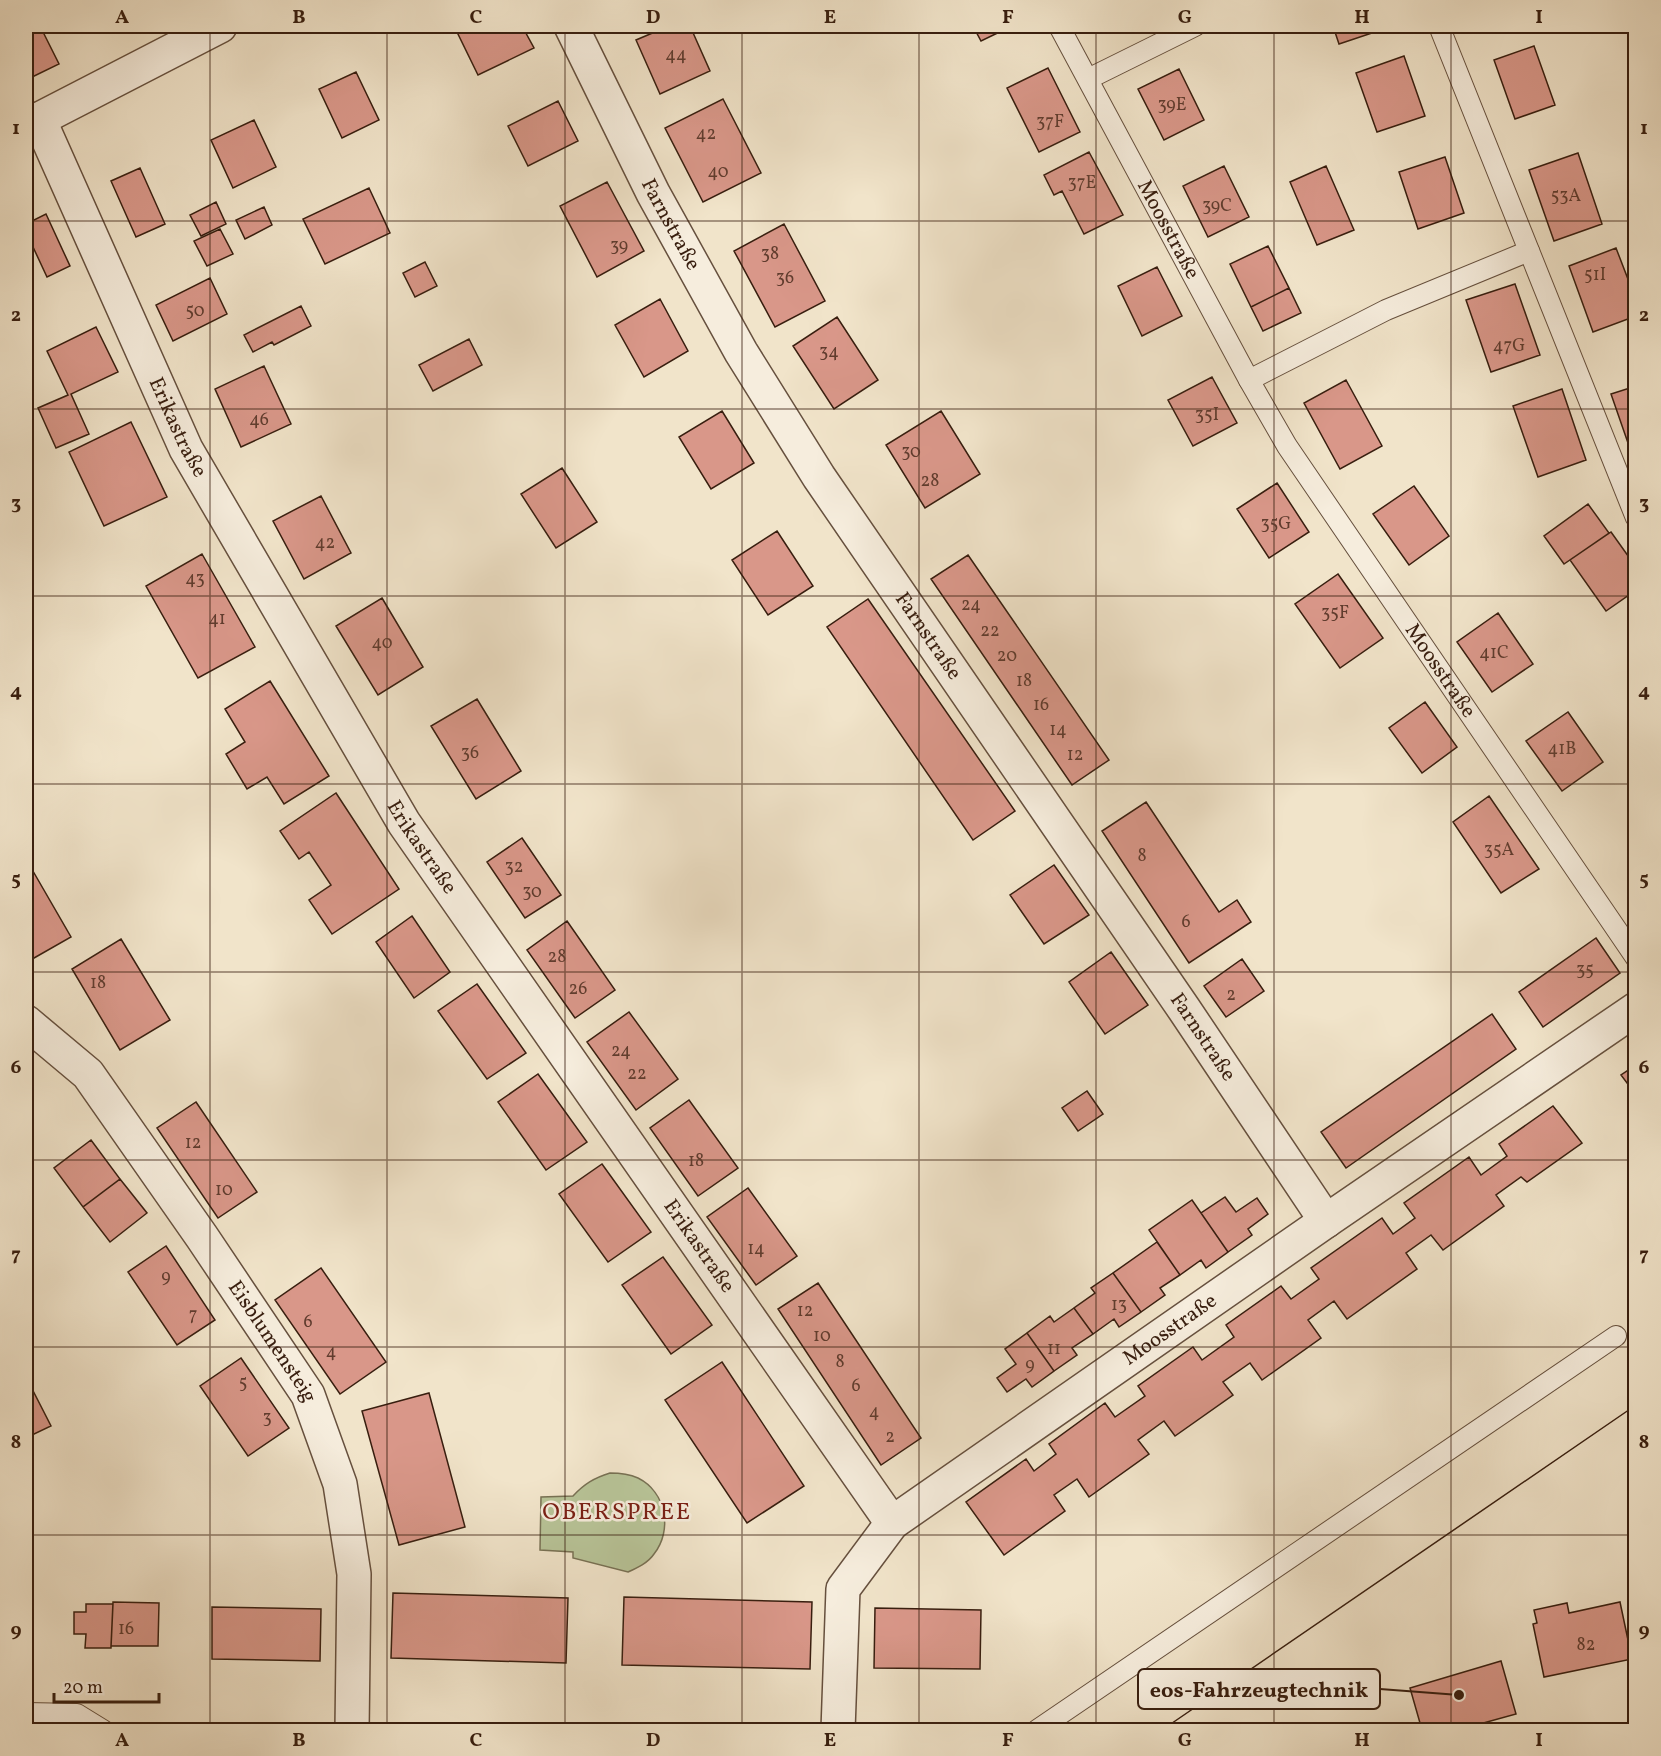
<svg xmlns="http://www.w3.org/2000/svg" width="1661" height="1756" font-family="Vollkorn,serif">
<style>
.green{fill:#b8c498;stroke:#787154;stroke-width:1.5}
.building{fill:#d99789;stroke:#381e0f;stroke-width:1.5}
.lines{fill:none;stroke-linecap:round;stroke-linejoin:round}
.lane-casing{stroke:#66503e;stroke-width:22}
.street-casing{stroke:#66503e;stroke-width:36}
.lane{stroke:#f6eddd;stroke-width:20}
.street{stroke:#f6eddd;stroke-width:33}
.tram{stroke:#381e0f;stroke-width:1.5}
.grid{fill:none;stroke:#381e0f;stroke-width:1.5;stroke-opacity:0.55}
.labels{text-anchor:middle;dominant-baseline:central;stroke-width:5;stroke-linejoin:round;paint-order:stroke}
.number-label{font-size:18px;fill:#603c2e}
.street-label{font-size:21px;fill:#381e0f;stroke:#f6eddd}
.quarter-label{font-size:24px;letter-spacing:1.5px;fill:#7a1f14;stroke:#f6eddd}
.leader{fill:none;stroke:#381e0f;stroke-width:2}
.callout-dot{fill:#381e0f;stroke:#f6eddd;stroke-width:2}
.callout{fill:#f6eddd;stroke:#381e0f;stroke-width:2}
.callout-label{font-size:22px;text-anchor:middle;font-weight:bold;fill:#381e0f}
.neatline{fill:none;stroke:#381e0f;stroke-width:2}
.grid-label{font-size:20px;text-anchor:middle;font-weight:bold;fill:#381e0f}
</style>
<rect width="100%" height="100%" fill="#f1e4ca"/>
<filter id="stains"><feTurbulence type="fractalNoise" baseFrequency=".00333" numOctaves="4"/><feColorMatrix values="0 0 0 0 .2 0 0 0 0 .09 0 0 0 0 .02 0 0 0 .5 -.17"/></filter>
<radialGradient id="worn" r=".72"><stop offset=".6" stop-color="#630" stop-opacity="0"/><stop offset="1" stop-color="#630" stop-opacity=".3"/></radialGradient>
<path class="green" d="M 610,1473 C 620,1473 629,1474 638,1478 C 666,1492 673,1530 654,1554 C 648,1563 637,1568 628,1572 L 573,1558 L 573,1552 L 540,1550 L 541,1497 L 573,1496 C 584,1484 594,1478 610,1473 Z
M 26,1722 L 63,1730 L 26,1730 Z"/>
<path class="building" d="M 26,26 L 40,26 L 59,64 L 26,80 Z
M 119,26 L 132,26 L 121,31 Z
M 469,26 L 522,26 L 534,48 L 478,75 L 457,32 Z
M 669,26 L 690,26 L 710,71 L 660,94 L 636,40 Z
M 973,26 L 1012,26 L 981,41 Z
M 1333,26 L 1387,26 L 1387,28 L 1339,44 Z
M 1534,46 L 1555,105 L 1515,119 L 1494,60 Z
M 1404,56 L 1425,116 L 1377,132 L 1356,73 Z
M 1048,68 L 1080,132 L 1039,152 L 1007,88 Z
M 1179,69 L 1204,120 L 1164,140 L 1138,89 Z
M 356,72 L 379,120 L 342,138 L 319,89 Z
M 723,99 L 761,173 L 703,202 L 665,128 Z
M 558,101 L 578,141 L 528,166 L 508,126 Z
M 254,120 L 276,167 L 233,188 L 211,140 Z
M 1089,152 L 1123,215 L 1084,234 L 1062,191 L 1054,195 L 1044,175 Z
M 1578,153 L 1602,224 L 1554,241 L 1529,170 Z
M 1445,157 L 1464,213 L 1418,229 L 1399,172 Z
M 1224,166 L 1249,217 L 1208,237 L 1183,186 Z
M 1326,166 L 1354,230 L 1317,245 L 1290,182 Z
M 140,168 L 165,224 L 136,237 L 111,181 Z
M 607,182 L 644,251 L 597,277 L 560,206 Z
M 369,188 L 390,233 L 325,264 L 303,219 Z
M 216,202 L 226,224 L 201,236 L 190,215 Z
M 264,207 L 272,225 L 245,239 L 236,220 Z
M 46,214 L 70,266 L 47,277 L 26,232 L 26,224 Z
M 784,224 L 825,301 L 775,327 L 734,251 Z
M 220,229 L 233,254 L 207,266 L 194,241 Z
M 1268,246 L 1289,288 L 1251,307 L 1230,264 Z
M 1616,248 L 1636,300 L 1636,316 L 1593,332 L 1569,266 Z
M 425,262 L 437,286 L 415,297 L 403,273 Z
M 1157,267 L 1182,316 L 1142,336 L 1118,286 Z
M 210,278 L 227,314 L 173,341 L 156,305 Z
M 1515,284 L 1540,355 L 1491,372 L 1466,300 Z
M 1289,288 L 1301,313 L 1263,331 L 1251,307 Z
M 660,299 L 688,351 L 644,377 L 615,325 Z
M 301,306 L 311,326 L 274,345 L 272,342 L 253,352 L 244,335 Z
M 837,317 L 878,380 L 834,409 L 793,346 Z
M 96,327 L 118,372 L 71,394 L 89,434 L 56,448 L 38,408 L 68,395 L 47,351 Z
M 469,339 L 482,365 L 433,391 L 419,365 Z
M 264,366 L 291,424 L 241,447 L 215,389 Z
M 1212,377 L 1237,423 L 1193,446 L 1168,400 Z
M 1346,380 L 1382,446 L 1340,469 L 1304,403 Z
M 1636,386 L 1636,466 L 1611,394 Z
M 1562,389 L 1586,460 L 1538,477 L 1513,406 Z
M 722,411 L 754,463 L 711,489 L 679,437 Z
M 941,411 L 980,474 L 925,508 L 886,445 Z
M 131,422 L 167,497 L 104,526 L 69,452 Z
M 562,468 L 597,522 L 556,548 L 521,494 Z
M 1277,483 L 1309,532 L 1269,558 L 1237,509 Z
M 1414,486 L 1449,536 L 1409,565 L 1373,514 Z
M 321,496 L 351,553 L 304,579 L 273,521 Z
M 1588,504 L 1609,533 L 1564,564 L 1544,536 Z
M 777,531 L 813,586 L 768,615 L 732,560 Z
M 1611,532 L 1636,567 L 1636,590 L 1606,611 L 1570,560 Z
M 202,554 L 255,647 L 198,678 L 146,586 Z
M 968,555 L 1109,760 L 1072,785 L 931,579 Z
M 1338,574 L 1383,638 L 1340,668 L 1295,604 Z
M 382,598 L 423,667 L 378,695 L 336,626 Z
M 868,599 L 1015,811 L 973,840 L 827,627 Z
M 1498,613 L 1533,664 L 1492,692 L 1457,642 Z
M 270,681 L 329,776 L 284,804 L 267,777 L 247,789 L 226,754 L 245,742 L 225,709 Z
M 477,699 L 521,771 L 476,799 L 431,726 Z
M 1425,702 L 1457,747 L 1422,773 L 1389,728 Z
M 1568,712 L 1603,762 L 1562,791 L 1526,741 Z
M 336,793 L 399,889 L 332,934 L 309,900 L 331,885 L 309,852 L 299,859 L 280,831 Z
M 1489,796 L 1539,869 L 1501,893 L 1453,822 Z
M 1146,802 L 1219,912 L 1237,900 L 1251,922 L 1189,963 L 1102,831 Z
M 522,838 L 561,895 L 525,918 L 487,862 Z
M 26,859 L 71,937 L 27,962 L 26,958 Z
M 1054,865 L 1089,915 L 1044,944 L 1010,895 Z
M 412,916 L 450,972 L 414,998 L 376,942 Z
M 567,921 L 615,990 L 575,1018 L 527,950 Z
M 1596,938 L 1620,973 L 1543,1027 L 1519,992 Z
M 121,939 L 170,1020 L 120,1050 L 72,969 Z
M 1111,952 L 1148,1005 L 1105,1034 L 1069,982 Z
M 1242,959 L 1264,991 L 1226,1017 L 1204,986 Z
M 477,984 L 526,1053 L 487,1079 L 438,1011 Z
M 629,1012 L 678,1079 L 636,1110 L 587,1042 Z
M 1492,1014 L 1516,1049 L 1346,1168 L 1321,1132 Z
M 1636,1065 L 1636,1095 L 1621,1075 Z
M 538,1074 L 587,1142 L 546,1170 L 498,1102 Z
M 1087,1091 L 1103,1114 L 1078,1131 L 1062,1108 Z
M 689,1100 L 738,1168 L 698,1196 L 650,1128 Z
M 196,1102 L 257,1192 L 218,1218 L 157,1128 Z
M 1553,1106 L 1582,1143 L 1527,1182 L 1521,1177 L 1496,1195 L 1504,1206 L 1443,1250 L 1431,1235 L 1406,1253 L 1417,1269 L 1347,1319 L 1334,1301 L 1308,1320 L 1321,1338 L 1262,1380 L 1250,1363 L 1223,1382 L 1233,1395 L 1175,1436 L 1164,1421 L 1138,1440 L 1149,1454 L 1089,1497 L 1077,1479 L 1054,1495 L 1065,1511 L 1004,1555 L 966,1502 L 1026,1459 L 1034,1471 L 1056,1454 L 1049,1444 L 1105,1403 L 1115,1417 L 1145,1396 L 1138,1386 L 1193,1347 L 1202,1360 L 1234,1337 L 1226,1325 L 1281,1286 L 1291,1299 L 1319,1279 L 1311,1268 L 1382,1218 L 1393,1234 L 1415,1218 L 1404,1203 L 1469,1157 L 1481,1175 L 1507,1156 L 1499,1144 Z
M 91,1140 L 120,1179 L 83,1207 L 54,1168 Z
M 602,1164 L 651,1232 L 608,1262 L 559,1194 Z
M 120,1179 L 147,1213 L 110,1242 L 83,1207 Z
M 748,1188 L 797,1256 L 756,1285 L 707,1217 Z
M 1225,1197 L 1236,1212 L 1257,1198 L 1268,1214 L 1248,1229 L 1252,1235 L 1228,1252 L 1201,1213 Z
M 1192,1200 L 1228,1252 L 1206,1268 L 1201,1260 L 1180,1275 L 1149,1230 Z
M 1157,1242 L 1180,1275 L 1160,1288 L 1165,1295 L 1141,1312 L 1113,1273 Z
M 166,1246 L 215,1320 L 177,1345 L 128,1272 Z
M 663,1257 L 712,1325 L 671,1354 L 622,1285 Z
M 321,1268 L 386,1362 L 340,1394 L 275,1300 Z
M 1113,1273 L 1141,1312 L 1119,1327 L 1114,1319 L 1093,1334 L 1074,1308 L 1095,1293 L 1091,1288 Z
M 818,1283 L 921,1438 L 881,1465 L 778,1309 Z
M 1074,1308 L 1093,1334 L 1072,1348 L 1077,1355 L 1054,1371 L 1027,1333 L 1050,1316 L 1054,1322 Z
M 1027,1333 L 1054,1371 L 1032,1387 L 1026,1379 L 1007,1392 L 997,1378 L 1016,1364 L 1005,1349 Z
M 241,1358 L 289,1428 L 248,1456 L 200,1386 Z
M 722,1362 L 804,1486 L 747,1523 L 665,1400 Z
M 26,1377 L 51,1426 L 32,1435 L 27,1426 L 26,1427 Z
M 429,1393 L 465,1527 L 399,1545 L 362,1411 Z
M 26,1593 L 32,1593 L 31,1644 L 26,1644 Z
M 393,1593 L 568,1598 L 566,1663 L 391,1658 Z
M 624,1597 L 812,1602 L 810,1669 L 622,1665 Z
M 113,1602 L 159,1603 L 158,1646 L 111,1646 Z
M 1620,1602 L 1632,1659 L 1544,1677 L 1533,1624 L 1537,1623 L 1534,1610 L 1567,1603 L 1569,1613 Z
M 86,1604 L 113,1604 L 111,1648 L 85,1648 L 86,1634 L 74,1634 L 74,1612 L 86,1612 Z
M 212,1607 L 321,1609 L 320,1661 L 212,1659 Z
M 875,1608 L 981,1610 L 980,1669 L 874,1668 Z
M 1501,1661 L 1516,1714 L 1458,1730 L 1422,1730 L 1410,1688 Z"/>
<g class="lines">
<g class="lane-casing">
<g id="lane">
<path id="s1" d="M 1059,26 L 1249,380 L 1287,446 L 1636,958"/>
<path d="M 1439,26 L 1636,518"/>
<path d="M 1088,79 L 1195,26"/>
<path d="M 1249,380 L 1386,310 L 1529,251"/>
<path d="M 26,1713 L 77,1714 L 103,1730"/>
<path d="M 1037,1730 L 1616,1336"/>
</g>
</g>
<g class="street-casing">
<g id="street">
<path id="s2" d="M 571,26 L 653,193 L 741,352 L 819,477 L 1184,1009 L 1326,1221"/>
<path id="s3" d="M 39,119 L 186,449 L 404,823 L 892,1523"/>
<path d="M 26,126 L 220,26"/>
<path id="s4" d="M 26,1022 L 88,1074 L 202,1237 L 308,1395 L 340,1484 L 354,1574 L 352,1730"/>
<path id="s5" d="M 838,1730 L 843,1589 L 892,1523 L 1326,1221 L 1636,1009"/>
</g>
</g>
<use href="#lane" class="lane"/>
<use href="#street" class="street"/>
<path class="tram" d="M 1162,1730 L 1636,1405"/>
</g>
<path class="grid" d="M 210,26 L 210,1730M 387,26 L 387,1730M 565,26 L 565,1730M 742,26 L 742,1730M 919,26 L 919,1730M 1096,26 L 1096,1730M 1274,26 L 1274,1730M 1451,26 L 1451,1730M 26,221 L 1636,221M 26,409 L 1636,409M 26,596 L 1636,596M 26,784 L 1636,784M 26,972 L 1636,972M 26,1160 L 1636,1160M 26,1347 L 1636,1347M 26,1535 L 1636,1535"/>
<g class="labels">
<g class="number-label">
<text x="676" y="55">44</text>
<text x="1172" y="105">39E</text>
<text x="1050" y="122">37F</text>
<text x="706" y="134">42</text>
<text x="718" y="172">40</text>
<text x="1082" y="183">37E</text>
<text x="1566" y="196">53A</text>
<text x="1217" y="206">39C</text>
<text x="619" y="246">39</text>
<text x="770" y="254">38</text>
<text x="1595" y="275">51I</text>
<text x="785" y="278">36</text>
<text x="195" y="311">50</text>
<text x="1509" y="346">47G</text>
<text x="829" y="352">34</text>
<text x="1207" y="415">35I</text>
<text x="259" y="420">46</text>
<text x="911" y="452">30</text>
<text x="930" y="481">28</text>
<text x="1276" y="524">35G</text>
<text x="325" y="543">42</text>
<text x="195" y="579">43</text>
<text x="971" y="605">24</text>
<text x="1335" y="613">35F</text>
<text x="217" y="619">41</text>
<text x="990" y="631">22</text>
<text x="382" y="643">40</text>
<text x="1494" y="653">41C</text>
<text x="1007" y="656">20</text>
<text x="1024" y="681">18</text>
<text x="1041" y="705">16</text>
<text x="1058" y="730">14</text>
<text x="1562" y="749">41B</text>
<text x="470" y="753">36</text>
<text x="1075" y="755">12</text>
<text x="1499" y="850">35A</text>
<text x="1142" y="856">8</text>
<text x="514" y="867">32</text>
<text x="532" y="892">30</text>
<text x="1186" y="922">6</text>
<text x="557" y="957">28</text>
<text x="1585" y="970">35</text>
<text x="98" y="983">18</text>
<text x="578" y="989">26</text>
<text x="1231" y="995">2</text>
<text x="621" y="1051">24</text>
<text x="637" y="1074">22</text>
<text x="193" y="1143">12</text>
<text x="696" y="1161">18</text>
<text x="224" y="1190">10</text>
<text x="756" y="1249">14</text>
<text x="166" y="1277">9</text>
<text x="1119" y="1305">13</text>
<text x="805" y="1311">12</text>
<text x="193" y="1315">7</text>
<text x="308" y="1322">6</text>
<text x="822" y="1336">10</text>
<text x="1054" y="1349">11</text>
<text x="331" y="1352">4</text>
<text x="840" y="1362">8</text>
<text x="1030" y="1365">9</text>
<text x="243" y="1383">5</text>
<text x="856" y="1386">6</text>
<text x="874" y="1412">4</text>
<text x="267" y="1418">3</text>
<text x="890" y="1437">2</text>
<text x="126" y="1629">16</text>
<text x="1586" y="1645">82</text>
</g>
<g class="street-label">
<text stroke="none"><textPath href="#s2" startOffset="222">Farnstraße</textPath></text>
<text stroke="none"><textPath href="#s1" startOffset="231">Moosstraße</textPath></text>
<text stroke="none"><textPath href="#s3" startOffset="338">Erikastraße</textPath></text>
<text stroke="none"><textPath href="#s2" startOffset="708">Farnstraße</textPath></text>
<text stroke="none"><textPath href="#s1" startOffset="750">Moosstraße</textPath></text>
<text stroke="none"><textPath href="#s3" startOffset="824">Erikastraße</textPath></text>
<text stroke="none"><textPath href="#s2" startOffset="1194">Farnstraße</textPath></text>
<text stroke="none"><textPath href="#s3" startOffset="1310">Erikastraße</textPath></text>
<text stroke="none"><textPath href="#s5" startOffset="562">Moosstraße</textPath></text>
<text stroke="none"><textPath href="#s4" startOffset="406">Eisblumensteig</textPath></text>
</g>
<g class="quarter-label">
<text x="617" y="1513">OBERSPREE</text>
</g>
</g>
<path class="leader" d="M1459 1695L1380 1689"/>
<circle class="callout-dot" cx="1459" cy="1695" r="6"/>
<rect class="callout" x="1138" y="1669" width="242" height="40" rx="6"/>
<g class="callout-label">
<text x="1259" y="1697">eos-Fahrzeugtechnik</text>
</g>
<rect width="1661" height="1756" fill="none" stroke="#f1e4ca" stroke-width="66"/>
<path d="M54 1693v9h105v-9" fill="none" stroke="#381e0f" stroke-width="3"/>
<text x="63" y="1693" font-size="18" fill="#381e0f" stroke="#f6eddd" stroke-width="4.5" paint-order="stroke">20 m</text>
<rect x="33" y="33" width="1595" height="1690" class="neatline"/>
<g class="grid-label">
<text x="122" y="23">A</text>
<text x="299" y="23">B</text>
<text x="476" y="23">C</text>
<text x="653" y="23">D</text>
<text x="830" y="23">E</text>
<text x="1008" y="23">F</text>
<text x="1185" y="23">G</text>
<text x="1362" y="23">H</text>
<text x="1539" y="23">I</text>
<text x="16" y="134">1</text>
<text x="1644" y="134">1</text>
<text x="16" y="321">2</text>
<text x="1644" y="321">2</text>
<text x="16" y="509">3</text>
<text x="1644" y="509">3</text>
<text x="16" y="697">4</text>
<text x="1644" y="697">4</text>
<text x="16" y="885">5</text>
<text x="1644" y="885">5</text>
<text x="16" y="1073">6</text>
<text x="1644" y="1073">6</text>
<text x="16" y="1260">7</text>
<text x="1644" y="1260">7</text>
<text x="16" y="1448">8</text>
<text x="1644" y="1448">8</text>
<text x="16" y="1636">9</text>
<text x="1644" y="1636">9</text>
<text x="122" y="1746">A</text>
<text x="299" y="1746">B</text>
<text x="476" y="1746">C</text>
<text x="653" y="1746">D</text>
<text x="830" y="1746">E</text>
<text x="1008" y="1746">F</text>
<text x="1185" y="1746">G</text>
<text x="1362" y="1746">H</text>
<text x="1539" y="1746">I</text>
</g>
<rect width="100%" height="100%" filter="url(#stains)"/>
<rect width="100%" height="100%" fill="url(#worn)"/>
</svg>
